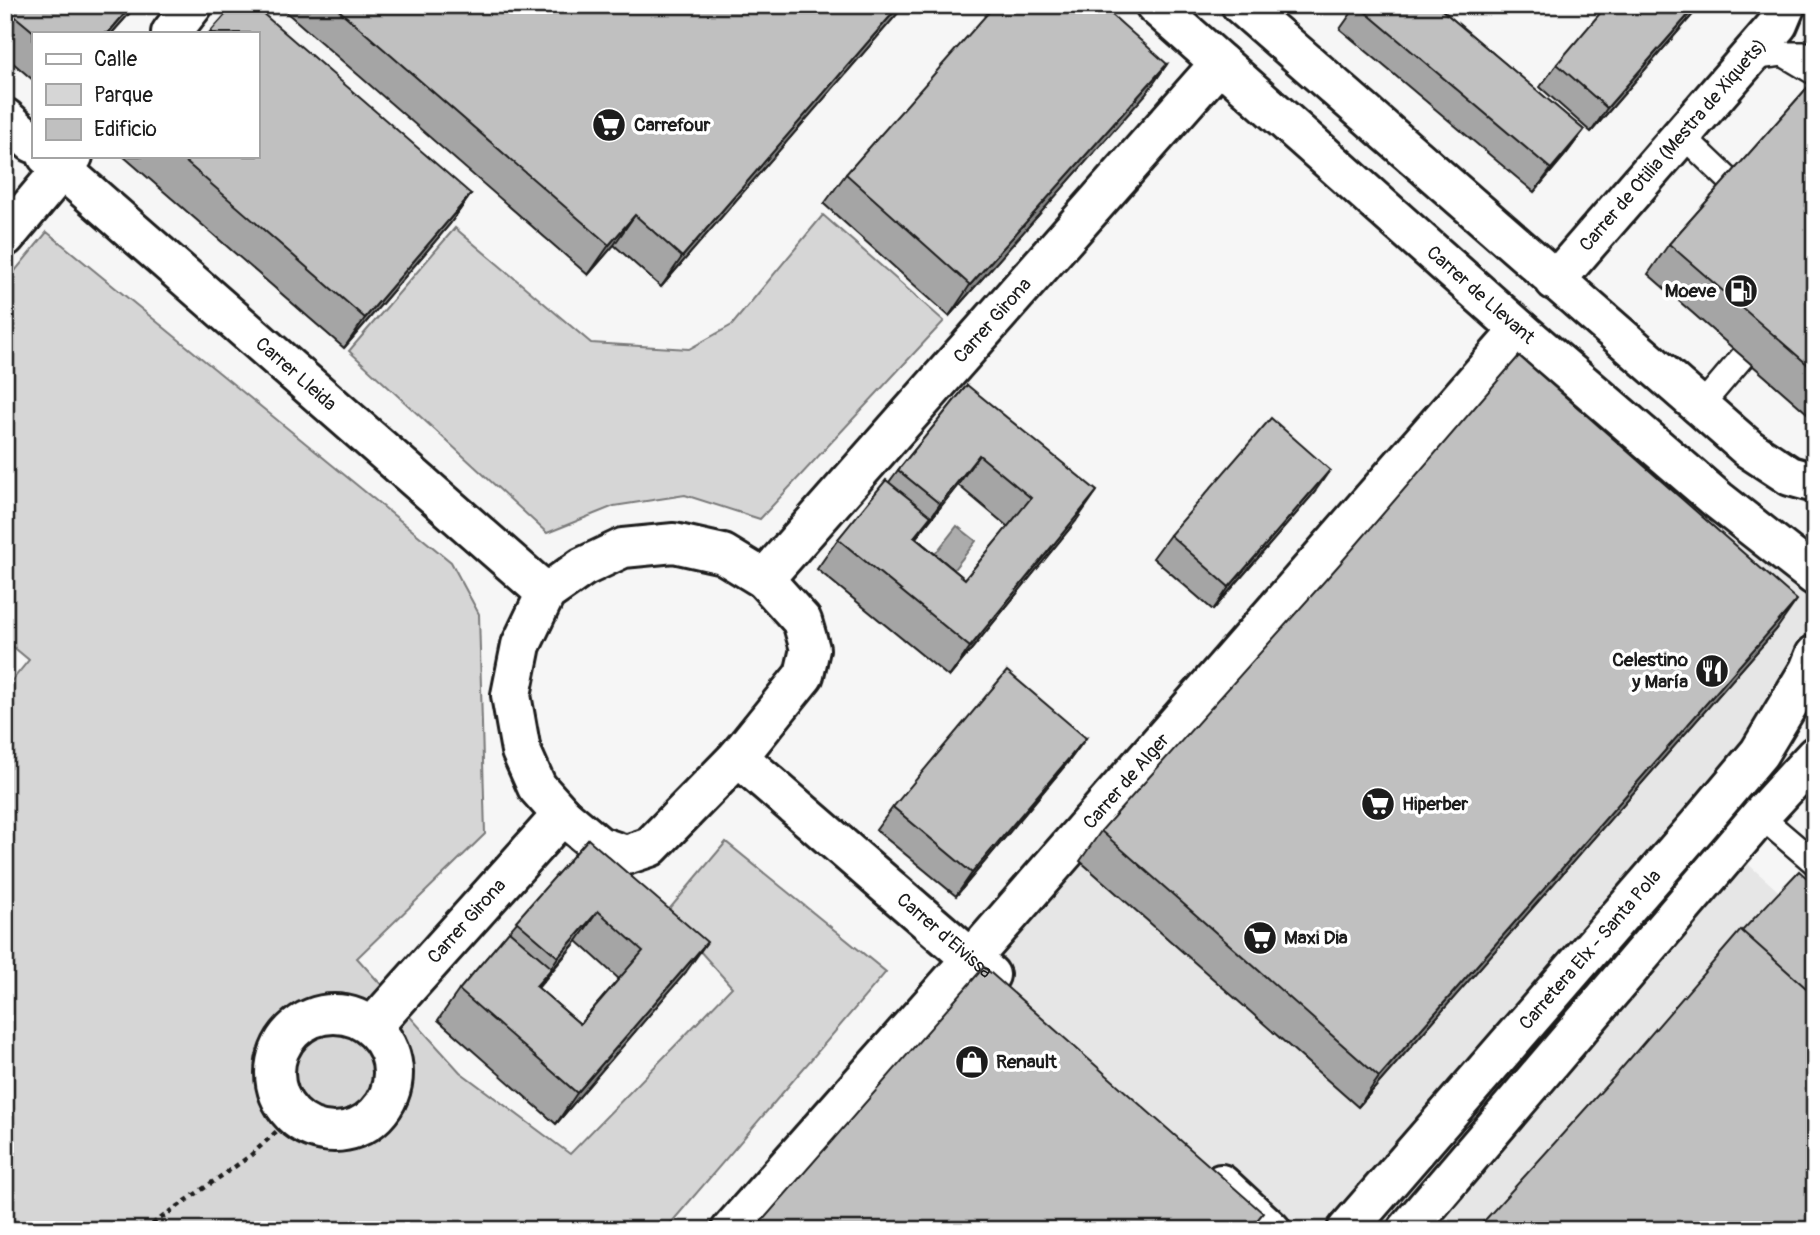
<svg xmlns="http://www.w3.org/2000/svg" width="1820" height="1235" font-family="Pangolin,sans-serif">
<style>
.built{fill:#e6e6e6}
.green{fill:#d6d6d6;stroke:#797979;stroke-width:2}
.water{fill:#acacac;stroke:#727272;stroke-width:2}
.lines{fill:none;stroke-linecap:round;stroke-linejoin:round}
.service-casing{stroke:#1c1c1c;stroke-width:28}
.minor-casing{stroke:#1c1c1c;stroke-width:44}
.secondary-casing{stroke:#1c1c1c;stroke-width:44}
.path{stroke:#1c1c1c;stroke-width:4.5;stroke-dasharray:5 5;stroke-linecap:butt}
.service{stroke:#fff;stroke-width:23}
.minor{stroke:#fff;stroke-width:38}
.secondary{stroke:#fff;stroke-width:38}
.wall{fill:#a5a5a5;stroke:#1c1c1c;stroke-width:2;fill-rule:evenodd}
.shaded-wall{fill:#868686;stroke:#1c1c1c;stroke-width:2}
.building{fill:#c0c0c0;stroke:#1c1c1c;stroke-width:2}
.labels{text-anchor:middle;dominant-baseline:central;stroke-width:7;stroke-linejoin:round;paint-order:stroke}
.poi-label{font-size:19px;font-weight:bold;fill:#1c1c1c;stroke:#fff;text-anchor:start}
.street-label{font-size:19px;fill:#1c1c1c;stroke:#fff}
</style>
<rect width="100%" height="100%" fill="#f6f6f6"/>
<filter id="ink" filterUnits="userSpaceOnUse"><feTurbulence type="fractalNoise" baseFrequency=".0143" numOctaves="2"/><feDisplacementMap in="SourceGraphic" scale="14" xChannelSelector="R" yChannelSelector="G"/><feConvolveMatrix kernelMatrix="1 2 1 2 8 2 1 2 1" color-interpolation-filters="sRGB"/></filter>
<g filter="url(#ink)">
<path class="built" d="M 1520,330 L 1815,576 L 1815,655 L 1701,822 L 1815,924 L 1815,1230 L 731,1230 Z"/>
<path class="green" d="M 823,215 L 944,321 L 760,519 L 685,495 L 614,506 L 547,533 L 349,351 L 455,228 L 591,343 L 689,349 L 732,325 Z
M 47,232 L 451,562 L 479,614 L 485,834 L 357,958 L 460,1072 L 570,1154 L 732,987 L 666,913 L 726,842 L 886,972 L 665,1230 L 5,1230 L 5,689 L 29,660 L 5,640 L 5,283 Z"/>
<path class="water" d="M 957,526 L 976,541 L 947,578 L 928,563 Z"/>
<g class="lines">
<g class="service-casing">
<path id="service" d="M 1783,54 L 1815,73
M 1749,58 L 1783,54 L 1815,54
M 1682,135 L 1749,199
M 1700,407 L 1761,335
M 1760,816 L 1815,863"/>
</g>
<g class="minor-casing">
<g id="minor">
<path d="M 171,33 L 193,5"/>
<path d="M 5,118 L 33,143"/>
<path id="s1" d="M 47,156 L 546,593"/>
<path d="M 5,237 L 73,156"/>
<path id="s2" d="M 1555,281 L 1778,24 L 1786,5"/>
<path d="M 674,543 L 723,554 L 764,579 L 802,621 L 810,649 L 804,675 L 738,757 L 650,847 L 626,855 L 599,846 L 562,815 L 537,787 L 521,751 L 511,695 L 521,645 L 546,593 L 583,567 L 623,548 Z"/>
<path id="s3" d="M 764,579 L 1220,63"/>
<path id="s4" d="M 738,757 L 990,975"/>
<circle cx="334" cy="1073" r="59"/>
<path id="s5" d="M 372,1027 L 562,815"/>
<path d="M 1221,1184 L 1271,1230"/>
<path id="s6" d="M 731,1230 L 972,958 L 1520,330"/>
</g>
</g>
<g class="secondary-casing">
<g id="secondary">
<path id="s7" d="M 1155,5 L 1520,330 L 1718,500 L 1815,576"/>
<path d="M 1241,5 L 1749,449 L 1790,476 L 1815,483"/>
<path id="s8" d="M 1347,1230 L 1701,822 L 1759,753 L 1809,670 L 1815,655"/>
<path d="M 1407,1230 L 1760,816 L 1815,756"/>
</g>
</g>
<path class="path" d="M 144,1230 L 250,1156 L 293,1116"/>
<use href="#service" class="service"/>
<use href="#minor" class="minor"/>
<use href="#secondary" class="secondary"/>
</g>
<path class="wall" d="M 5,5 L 137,5 L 112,33 L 33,33 L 33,80 L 5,56 Z
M 278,5 L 905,5 L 661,287 L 614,245 L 588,275 Z
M 1357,5 L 1449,5 L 1444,12 L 1584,130 L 1567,153 L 1534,192 L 1340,29 Z
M 1701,5 L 1591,132 L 1540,87 L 1557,64 Z
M 1167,64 L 1146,94 L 949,316 L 824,204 L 846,174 Z
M 1815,79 L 1815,420 L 1648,274 L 1669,244 Z
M 123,156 L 257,156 L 471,194 L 450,224 L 344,348 Z
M 967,385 L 1076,521 L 949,677 L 817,569 L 838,539 L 889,482 L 898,470 ZM 958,485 L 1008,527 L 965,579 L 916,538 Z
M 1314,493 L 1213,610 L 1153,558 L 1170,535 Z
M 1776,630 L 1358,1107 L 1080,861 L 1101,831 Z
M 1086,738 L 1069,761 L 956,896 L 876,830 L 893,807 Z
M 588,839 L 686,972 L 556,1124 L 438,1020 L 459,990 ZM 577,941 L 619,979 L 580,1024 L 538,988 Z"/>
<path class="shaded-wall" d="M 132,5 L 137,5 L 112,33 L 108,33 Z
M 900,5 L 905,5 L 661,287 L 682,257 Z
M 1697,5 L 1701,5 L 1591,132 L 1607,108 Z
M 1167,64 L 1146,94 L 949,316 L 970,285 Z
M 1584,130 L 1567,153 L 1534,192 L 1551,169 Z
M 471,194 L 450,224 L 344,348 L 365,318 Z
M 635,215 L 614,245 L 588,275 L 609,245 Z
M 979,455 L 958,485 L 919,534 L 940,504 Z
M 1330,470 L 1314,493 L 1213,610 L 1229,587 Z
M 1097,491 L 1076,521 L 949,677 L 970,647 Z
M 931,516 L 910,546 L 914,537 Z
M 1797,600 L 1776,630 L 1358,1107 L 1379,1077 Z
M 1086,738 L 1069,761 L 956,896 L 972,873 Z
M 598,911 L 577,941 L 541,982 L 531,998 L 536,986 L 548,972 L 558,957 Z
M 707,942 L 686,972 L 556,1124 L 577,1093 Z"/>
<path class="building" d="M 5,5 L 132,5 L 108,33 L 35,33 L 5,8 Z
M 234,5 L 253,5 L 471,194 L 365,318 L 179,156 L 257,156 L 257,33 L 209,33 Z
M 333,5 L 900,5 L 682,257 L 635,215 L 609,245 Z
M 995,5 L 1101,5 L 1167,64 L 970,285 L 846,174 Z
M 1357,5 L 1446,5 L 1442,10 L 1584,130 L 1551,169 Z
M 1607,5 L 1697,5 L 1607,108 L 1557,64 Z
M 1815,79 L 1815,371 L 1669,244 Z
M 1519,356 L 1797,600 L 1379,1077 L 1101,831 L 1338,566 Z
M 967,385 L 1097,491 L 970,647 L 838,539 L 886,480 L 931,516 L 914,537 L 965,579 L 1031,498 L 979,455 L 940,504 L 898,470 Z
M 1271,418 L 1330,470 L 1229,587 L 1170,535 Z
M 1007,671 L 1086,738 L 972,873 L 893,807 Z
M 588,839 L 707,942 L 577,1093 L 459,990 L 509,931 L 552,968 L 536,986 L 580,1024 L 643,951 L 598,911 L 558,957 L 516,921 Z
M 1799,871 L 1815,885 L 1815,996 L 1742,931 Z
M 1741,930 L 1815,996 L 1815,1230 L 1476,1230 L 1615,1076 Z
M 984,967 L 1263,1213 L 1249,1230 L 754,1230 Z"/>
</g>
<defs>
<g id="supermarket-disc" transform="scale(1.75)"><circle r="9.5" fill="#1c1c1c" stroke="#fff"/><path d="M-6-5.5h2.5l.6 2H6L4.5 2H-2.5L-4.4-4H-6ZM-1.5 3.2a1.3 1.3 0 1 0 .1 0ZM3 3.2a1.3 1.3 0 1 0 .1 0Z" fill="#fff"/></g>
<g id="fuel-disc" transform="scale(1.75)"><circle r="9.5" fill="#1c1c1c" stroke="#fff"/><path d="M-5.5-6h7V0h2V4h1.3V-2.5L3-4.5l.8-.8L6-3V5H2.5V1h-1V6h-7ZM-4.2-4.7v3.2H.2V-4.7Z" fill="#fff"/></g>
<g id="restaurant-disc" transform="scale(1.75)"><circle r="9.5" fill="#1c1c1c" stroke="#fff"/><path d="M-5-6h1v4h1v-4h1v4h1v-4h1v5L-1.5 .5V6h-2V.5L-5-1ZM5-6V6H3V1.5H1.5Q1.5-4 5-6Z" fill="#fff"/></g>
<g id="shop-disc" transform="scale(1.75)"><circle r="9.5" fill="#1c1c1c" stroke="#fff"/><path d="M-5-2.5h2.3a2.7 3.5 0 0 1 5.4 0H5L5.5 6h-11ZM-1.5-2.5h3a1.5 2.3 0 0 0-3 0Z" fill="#fff"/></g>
</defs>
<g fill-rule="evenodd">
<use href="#supermarket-disc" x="609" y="125"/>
<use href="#fuel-disc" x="1741" y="291"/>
<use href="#restaurant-disc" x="1712" y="671"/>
<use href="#supermarket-disc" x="1378" y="804"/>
<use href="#supermarket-disc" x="1260" y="938"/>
<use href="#shop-disc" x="972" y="1062"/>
</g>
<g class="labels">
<g class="poi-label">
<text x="634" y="125">Carrefour</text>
<text x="1716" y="291" text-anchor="end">Moeve</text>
<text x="1688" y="660" text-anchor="end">Celestino<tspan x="1688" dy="22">y María</tspan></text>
<text x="1402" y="804">Hiperber</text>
<text x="1284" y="938">Maxi Dia</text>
<text x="996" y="1062">Renault</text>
</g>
<g class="street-label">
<text stroke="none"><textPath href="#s2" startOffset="180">Carrer de Otilia (Mestra de Xiquets)</textPath></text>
<text stroke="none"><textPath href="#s7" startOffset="436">Carrer de Llevant</textPath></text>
<text stroke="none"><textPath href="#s3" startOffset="345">Carrer Girona</textPath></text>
<text stroke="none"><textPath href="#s1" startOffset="331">Carrer Lleida</textPath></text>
<text stroke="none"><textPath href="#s6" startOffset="598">Carrer de Alger</textPath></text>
<text stroke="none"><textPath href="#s5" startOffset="142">Carrer Girona</textPath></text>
<text stroke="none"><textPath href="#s4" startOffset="273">Carrer d'Eivissa</textPath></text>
<text stroke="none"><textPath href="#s8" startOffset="371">Carretera Elx - Santa Pola</textPath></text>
</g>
</g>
<rect width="1820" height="1235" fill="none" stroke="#fff" stroke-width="28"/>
<rect x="14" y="14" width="1792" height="1207" fill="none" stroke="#1c1c1c" stroke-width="2.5" filter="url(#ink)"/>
<rect x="32" y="32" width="228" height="126" fill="#ffffff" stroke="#a4a4a4" stroke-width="2"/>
<rect x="46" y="54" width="35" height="10" fill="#ffffff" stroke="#a4a4a4" stroke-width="2"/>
<text x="94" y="66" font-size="21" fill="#1c1c1c">Calle</text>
<rect x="46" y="84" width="35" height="21" fill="#d6d6d6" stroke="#a4a4a4" stroke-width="2"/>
<text x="94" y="102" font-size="21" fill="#1c1c1c">Parque</text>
<rect x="46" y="119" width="35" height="21" fill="#c0c0c0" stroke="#a4a4a4" stroke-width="2"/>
<text x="94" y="136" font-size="21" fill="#1c1c1c">Edificio</text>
</svg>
